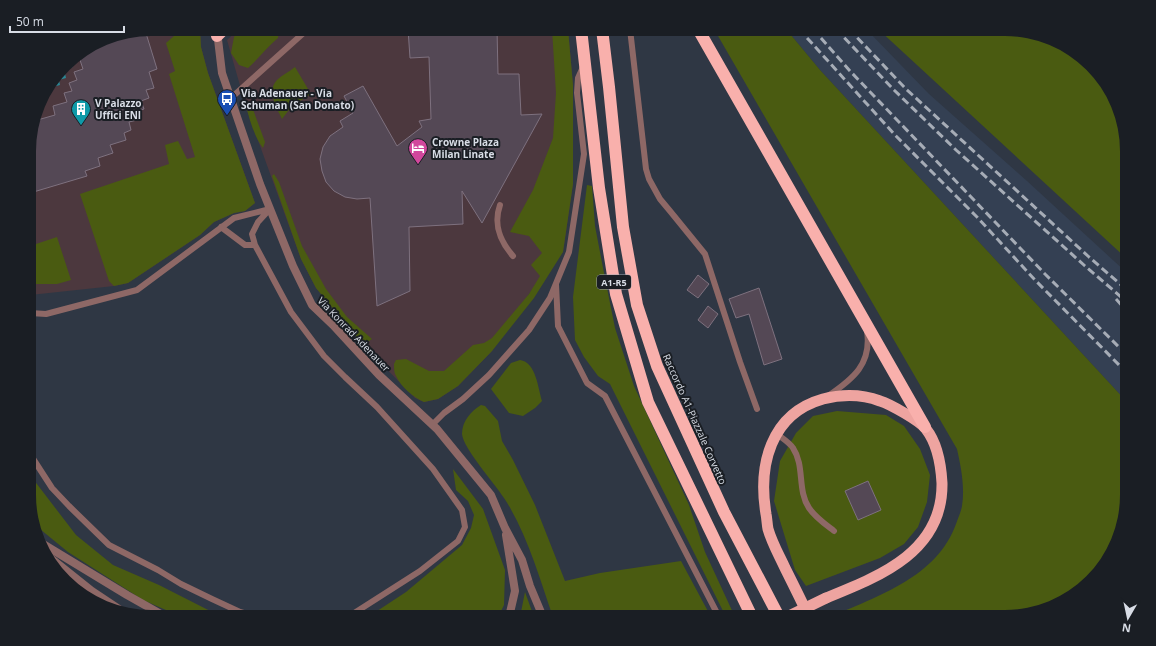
<svg xmlns="http://www.w3.org/2000/svg" width="1156" height="646" font-family="'Open Sans',sans-serif">
<style>
.commercial{fill:#4c383e}
.built{fill:#344053}
.green{fill:#4a5b11}
.water{fill:#2a8795}
.building{fill:#544855;stroke:#7e717f}
.lines{fill:none;stroke-linecap:round;stroke-linejoin:round}
.service{stroke:#8e6866;stroke-width:6}
.minor{stroke:#8e6866;stroke-width:8}
.tertiary{stroke:#8e6866;stroke-width:8}
.trunk{stroke:#eea4a0;stroke-width:11}
.motorway{stroke:#f9b0ac;stroke-width:12}
.rail{stroke:#a6acb6;stroke-width:3;stroke-dasharray:8 4;stroke-linecap:butt}
.trunk-bridge{stroke:#eea4a0;stroke-width:11}
.labels{text-anchor:middle;dominant-baseline:central;stroke-width:4;stroke-linejoin:round;paint-order:stroke}
.shield{fill:#1a1e24;stroke:#9fa4ac;stroke-width:1}
.shield-label{font-size:9px;font-weight:bold;fill:#d8dde6}
.poi-label{font-size:10px;font-weight:bold;fill:#d8dde6;stroke:#1a1e24;text-anchor:start}
.street-label{font-size:10px;fill:#d8dde6;stroke:#1a1e24}
</style>
<rect width="100%" height="100%" fill="#2f3744"/>
<path class="commercial" d="M 151,29 L 200,29 L 201,47 L 208,73 L 255,203 L 245,211 L 234,213 L 214,222 L 200,235 L 128,283 L 114,286 L 30,295 L 30,135 L 42,97 L 70,59 L 104,38 Z
M 239,29 L 568,29 L 573,85 L 573,184 L 563,252 L 529,294 L 492,351 L 458,386 L 438,399 L 424,402 L 415,398 L 363,345 L 316,288 L 301,259 L 247,110 L 227,40 Z"/>
<path class="built" d="M 786,29 L 866,29 L 929,94 L 1027,181 L 1127,273 L 1127,402 L 820,70 Z"/>
<path class="green" d="M 172,29 L 200,29 L 201,47 L 208,73 L 255,203 L 245,211 L 234,213 L 214,222 L 200,235 L 128,283 L 114,286 L 109,281 L 80,194 L 169,164 L 165,145 L 178,141 L 187,159 L 195,157 L 169,74 L 175,71 L 166,43 L 174,36 Z
M 239,29 L 279,29 L 278,38 C 267,47 259,58 248,68 L 239,65 L 231,53 L 234,37 Z
M 552,29 L 568,29 L 573,85 L 573,184 L 563,252 L 534,298 L 492,351 L 458,386 L 438,399 L 424,402 C 413,397 401,387 396,376 C 394,373 394,368 394,364 L 396,360 L 406,359 L 429,371 L 444,371 L 473,345 L 484,343 L 492,338 L 529,294 L 540,276 L 531,265 L 542,253 L 529,236 L 510,232 L 533,190 L 553,138 L 556,93 Z
M 714,29 L 786,29 L 820,70 L 1127,402 L 1127,503 L 1111,556 L 1066,601 L 1013,617 L 830,617 C 878,596 937,577 956,524 C 958,518 961,512 962,506 C 965,487 961,467 957,449 Z
M 878,29 L 1005,29 L 1066,45 L 1107,83 L 1127,143 L 1127,259 Z
M 295,67 L 311,94 L 292,106 L 282,119 C 277,108 266,91 277,80 C 282,75 289,72 295,67 Z
M 248,101 L 251,104 L 265,142 L 263,148 C 253,135 249,117 245,102 Z
M 274,174 L 279,182 L 302,246 L 326,289 L 347,317 L 372,339 L 363,345 L 316,288 L 301,259 L 272,176 Z
M 587,185 L 592,186 L 595,226 L 604,273 L 615,328 L 634,386 L 689,505 L 705,552 L 735,617 L 726,617 L 610,384 L 598,376 L 584,357 L 575,340 L 573,297 Z
M 57,237 L 71,280 L 57,284 L 30,284 L 30,246 Z
M 520,360 C 536,362 538,388 542,401 L 535,408 L 523,416 L 509,413 L 491,389 L 511,363 Z
M 481,405 L 485,406 L 498,421 L 502,441 L 513,460 L 535,505 L 565,581 L 600,573 L 681,561 L 711,617 L 553,617 C 539,577 527,533 504,498 C 495,484 463,448 462,434 C 462,421 471,411 481,405 Z
M 837,411 L 886,415 L 904,426 L 920,449 L 930,475 L 927,502 L 918,527 L 904,544 L 880,558 L 806,586 L 795,570 L 774,501 L 780,461 L 796,433 L 813,416 Z
M 453,469 L 483,509 L 505,570 L 504,605 L 498,617 L 368,617 L 406,592 L 462,545 L 471,528 L 474,515 L 468,501 L 456,490 Z
M 30,475 L 76,535 L 113,565 L 159,585 L 222,617 L 182,617 L 143,600 L 68,552 L 35,525 L 30,511 Z
M 525,592 L 534,617 L 520,617 Z"/>
<path class="water" d="M 71,59 L 73,67 L 64,69 L 66,78 L 59,80 L 60,85 L 49,88 Z"/>
<path class="building" d="M 408,29 L 497,29 L 498,74 L 519,74 L 521,115 L 542,114 L 482,223 L 462,191 L 463,224 L 409,227 L 410,291 L 377,306 L 370,198 L 357,199 L 345,197 L 334,191 L 326,182 L 322,171 L 320,159 L 323,147 L 330,136 L 343,127 L 340,121 L 353,113 L 344,96 L 363,86 L 397,146 L 422,127 L 419,121 L 431,119 L 429,57 L 410,58 Z
M 145,30 L 157,69 L 149,72 L 154,88 L 146,90 L 149,98 L 141,101 L 144,109 L 134,112 L 137,120 L 129,122 L 131,130 L 124,133 L 126,140 L 110,145 L 113,153 L 98,158 L 100,166 L 85,171 L 87,176 L 30,193 L 30,135 L 34,121 L 55,115 L 53,106 L 67,102 L 64,93 L 72,91 L 69,83 L 77,80 L 74,72 L 83,69 L 78,54 L 104,38 Z
M 698,275 L 709,284 L 698,298 L 687,290 Z
M 759,288 L 782,359 L 764,365 L 749,314 L 736,318 L 729,299 Z
M 708,306 L 718,314 L 708,328 L 698,320 Z
M 868,481 L 881,510 L 858,520 L 845,491 Z"/>
<g class="lines">
<path class="service" d="M 630,29 L 646,169 L 649,179 L 660,199 L 670,211 L 705,254 L 740,362 L 757,409
M 231,98 L 308,29
M 500,205 C 493,225 500,241 513,256
M 270,209 L 258,222 L 252,234 L 255,245 L 291,312 L 324,356 L 345,377 L 377,407 L 433,469 L 462,510 L 465,527 L 458,541 L 420,571 L 348,617
M 221,227 L 245,245 L 255,245
M 556,284 L 558,326 L 587,383 L 605,396 L 719,617
M 30,313 L 46,314 L 137,290 L 234,218 L 270,209
M 828,396 C 853,379 872,364 867,331
M 432,425 L 444,413 L 463,399 L 489,375 L 529,330 L 550,298 L 569,252 L 584,154 L 577,93 L 578,78 L 583,67
M 777,434 C 782,438 790,443 793,448 C 805,466 797,490 809,508 C 815,517 825,524 834,531
M 30,454 L 52,488 L 69,506 L 109,545 L 158,570 L 181,584 L 212,599 L 240,612 L 257,617"/>
<path class="minor" d="M 43,544 L 127,595 L 166,617"/>
<path class="tertiary" d="M 217,31 L 222,73 L 260,184 L 293,266 L 312,305 L 333,325 L 379,375 L 437,429 L 491,495 L 505,528 L 522,560 L 530,586 L 543,617
M 506,535 L 515,591 L 509,617
M 47,555 L 92,591 L 119,609"/>
<path class="trunk" d="M 809,617 C 801,600 793,584 785,568 C 779,555 772,543 768,529 C 767,524 767,519 766,514 C 758,466 770,414 823,399 C 843,394 861,394 880,401 C 890,404 920,421 926,429 C 937,443 941,465 942,483 C 943,552 880,576 826,598"/>
<path class="motorway" d="M 581,29 L 599,188 L 616,294 L 648,402 L 752,617
M 602,29 L 609,87 L 623,227 L 637,305 L 657,366 L 724,512 L 779,617
M 698,29 L 925,427
M 217,36 L 224,29"/>
<path class="rail" d="M 799,29 L 895,135 L 977,217 L 1035,280 L 1127,373
M 813,29 L 850,71 L 1045,274 L 1127,355
M 836,29 L 894,90 L 956,150 L 1085,266 L 1127,302
M 849,29 L 906,89 L 1089,257 L 1127,290
M 1116,299 L 1127,311"/>
<path class="trunk-bridge" d="M 787,617 L 826,598"/>
</g>
<defs>
<g id="bus-pin" transform="scale(1)"><path d="M0 17L-7.5 6A9.5 9.5 0 1 1 7.5 6Z" fill="#1a4fb4" stroke="#1a1e24"/><path d="M-5-6H5V4H4V6H2V4H-2V6H-4V4H-5ZM-3.5-4V0h7V-4ZM-3.5 1.2v1.5H-2V1.2ZM2 1.2v1.5H3.5V1.2Z" fill="#fff"/></g>
<g id="building-pin" transform="scale(1)"><path d="M0 17L-7.5 6A9.5 9.5 0 1 1 7.5 6Z" fill="#0f9aa8" stroke="#1a1e24"/><path d="M-4-6H4V6H1V3H-1V6H-4ZM-2.5-4.3h1.7v1.8h-1.7ZM.8-4.3h1.7v1.8H.8ZM-2.5-1h1.7V.8h-1.7ZM.8-1h1.7V.8H.8Z" fill="#fff"/></g>
<g id="hotel-pin" transform="scale(1)"><path d="M0 17L-7.5 6A9.5 9.5 0 1 1 7.5 6Z" fill="#d1479c" stroke="#1a1e24"/><path d="M-6-4.5h1.5V1H6V5H4.5V3h-9V5H-6ZM-4 0a1.8 1.8 0 1 1 3.6 0ZM.5 0V-2.5h3Q6-2.5 6 0Z" fill="#fff"/></g>
</defs>
<g fill-rule="evenodd">
<use href="#bus-pin" x="227" y="99"/>
<use href="#building-pin" x="81" y="109"/>
<use href="#hotel-pin" x="418" y="148"/>
</g>
<g class="labels">
<rect class="shield" x="597" y="275" width="34" height="14" rx="3"/>
<g class="shield-label">
<text x="614" y="282">A1-R5</text>
</g>
<g class="poi-label">
<text x="241" y="93">Via Adenauer - Via<tspan x="241" dy="12">Schuman (San Donato)</tspan></text>
<text x="95" y="103">V Palazzo<tspan x="95" dy="12">Uffici ENI</tspan></text>
<text x="432" y="142">Crowne Plaza<tspan x="432" dy="12">Milan Linate</tspan></text>
</g>
<g class="street-label">
<text transform="translate(354 334) rotate(46)">Via Konrad Adenauer</text>
<text transform="translate(695 419) rotate(66)">Raccordo A1-Piazzale Corvetto</text>
</g>
</g>
<path d="M0 0H1156V646H0ZM151 36H1005A115 115 0 0 1 1120 151V495A115 115 0 0 1 1005 610H151A115 115 0 0 1 36 495V151A115 115 0 0 1 151 36Z" fill="#1a1e24" fill-rule="evenodd"/>
<g transform="translate(1128 618) rotate(189)" stroke="#1a1e24" stroke-width="3" paint-order="stroke">
<path d="M0-3L7 15L0 10L-7 15Z" fill="#d8dde6"/>
<text y="-6" font-size="11" font-weight="bold" text-anchor="middle" fill="#d8dde6">N</text>
</g>
<path d="M10 26v6h114v-6" fill="none" stroke="#d8dde6" stroke-width="2"/>
<text x="16" y="26" font-size="12" fill="#d8dde6" stroke="#1a1e24" stroke-width="3" paint-order="stroke">50 m</text>
</svg>
